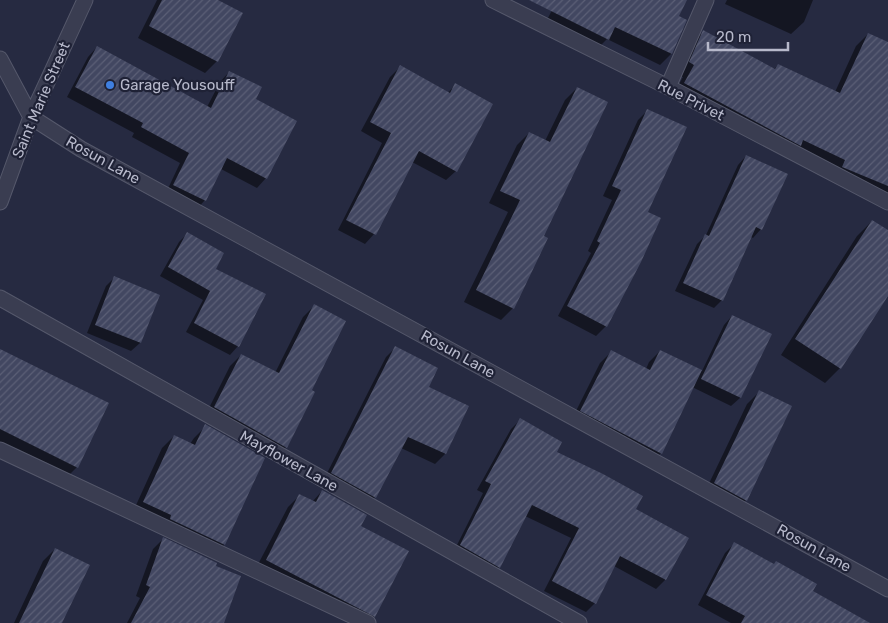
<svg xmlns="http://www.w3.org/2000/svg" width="888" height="623" font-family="Rubik,sans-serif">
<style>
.shadow{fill:#0007}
.building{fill:url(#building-hatch)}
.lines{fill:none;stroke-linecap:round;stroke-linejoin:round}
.minor-casing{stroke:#55586b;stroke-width:17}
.minor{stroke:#3a3d51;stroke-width:15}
.shop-dot{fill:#3f7fe0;stroke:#1f2236;stroke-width:2}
.labels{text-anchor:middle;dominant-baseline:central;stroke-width:4.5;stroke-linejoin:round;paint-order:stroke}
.poi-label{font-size:15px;fill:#b7b9cb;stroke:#1f2236;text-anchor:start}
.street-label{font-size:15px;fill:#b7b9cb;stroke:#1f2236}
</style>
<defs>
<pattern id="building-hatch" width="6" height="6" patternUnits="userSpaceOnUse" patternTransform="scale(1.25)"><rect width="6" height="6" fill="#424761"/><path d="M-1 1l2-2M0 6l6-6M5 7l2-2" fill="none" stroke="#5b5f76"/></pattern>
</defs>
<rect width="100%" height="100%" fill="#262a41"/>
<path class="shadow" d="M 157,0 L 215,0 L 217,61 L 205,73 L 138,38 Z
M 557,0 L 686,0 L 678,17 L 685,21 L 671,54 L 660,65 L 607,39 L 596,50 L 545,24 Z
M 727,0 L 813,0 L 804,22 L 791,34 L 725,4 Z
M 704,31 L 773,70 L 778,65 L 835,92 L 856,46 L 868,34 L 888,43 L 888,203 L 673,95 L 683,77 L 678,75 L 692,43 Z
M 97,47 L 207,107 L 220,82 L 229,72 L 255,100 L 266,178 L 257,188 L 221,169 L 205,200 L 196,210 L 165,195 L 180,163 L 132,137 L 134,133 L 67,97 L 88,57 Z
M 400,67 L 448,93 L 455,85 L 456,171 L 446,180 L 412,162 L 374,234 L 365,244 L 338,230 L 382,143 L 361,131 L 390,77 Z
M 577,88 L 542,237 L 513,308 L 501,320 L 464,302 L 508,212 L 489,203 L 517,145 L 529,133 L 545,141 L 565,100 Z
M 648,110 L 647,212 L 606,326 L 596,336 L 558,316 L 591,253 L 588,251 L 612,200 L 603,196 L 638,120 Z
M 746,156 L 761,229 L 753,238 L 751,237 L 722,300 L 714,308 L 675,291 L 697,244 L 706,235 L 738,165 Z
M 872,221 L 888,232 L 888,293 L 840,368 L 825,383 L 781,355 L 857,236 Z
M 187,234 L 214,269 L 238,346 L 230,355 L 186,332 L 203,300 L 160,276 L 179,242 Z
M 114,278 L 158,296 L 140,343 L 131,351 L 87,333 L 106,286 Z
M 314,306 L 310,390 L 314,392 L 286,447 L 275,458 L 204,418 L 230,366 L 241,355 L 275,373 L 303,317 Z
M 732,316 L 770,335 L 740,398 L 731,406 L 692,387 L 661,453 L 651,463 L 571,421 L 600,363 L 611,352 L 646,369 L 649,362 L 660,351 L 702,371 L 724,325 Z
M 396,347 L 427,388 L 467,407 L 445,454 L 435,464 L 401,448 L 375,497 L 365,507 L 322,483 L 386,357 Z
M 0,350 L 77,467 L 65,479 L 0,447 Z
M 759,392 L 791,407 L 746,500 L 734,512 L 703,496 L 747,404 Z
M 520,420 L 555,453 L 634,510 L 687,538 L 665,580 L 656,589 L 614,566 L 595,603 L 586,612 L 544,591 L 571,538 L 525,516 L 499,567 L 490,576 L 452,555 L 483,493 L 477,490 L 511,429 Z
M 206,426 L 264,458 L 224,545 L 212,557 L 132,514 L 162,448 L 174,436 L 190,444 L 194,438 Z
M 322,491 L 360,526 L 374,616 L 367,623 L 254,572 L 288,507 L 300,495 L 312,502 Z
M 163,539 L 217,623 L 127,623 L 140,598 L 136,596 L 153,549 Z
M 734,544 L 811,592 L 864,623 L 731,623 L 698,605 L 725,553 Z
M 55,549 L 61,623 L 14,623 L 43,561 Z"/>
<path class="building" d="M 162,0 L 218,0 L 243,13 L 218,62 L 149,26 Z
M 529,0 L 687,0 L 679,16 L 687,20 L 672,54 L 615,27 L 609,40 Z
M 703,30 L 775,69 L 778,64 L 840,93 L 868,33 L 888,42 L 888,186 L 842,167 L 845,160 L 803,140 L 801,146 L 684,83 L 694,65 L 689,62 Z
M 97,46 L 211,108 L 229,71 L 262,87 L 256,99 L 297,121 L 267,179 L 227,158 L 206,201 L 173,185 L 189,153 L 141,127 L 143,123 L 75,87 Z
M 400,65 L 450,93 L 455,83 L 493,104 L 457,172 L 419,151 L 376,235 L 346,220 L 391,133 L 370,122 Z
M 577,87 L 608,102 L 544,236 L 548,238 L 514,309 L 476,290 L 520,200 L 500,191 L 529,132 L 550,142 Z
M 647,109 L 687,127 L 648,212 L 661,218 L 641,262 L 607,327 L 567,306 L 600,243 L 597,241 L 621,190 L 612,186 Z
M 746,155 L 788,174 L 762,230 L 756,227 L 723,301 L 683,283 L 705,234 L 709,236 Z
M 872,220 L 888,230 L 888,296 L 841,369 L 795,339 Z
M 187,232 L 224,253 L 216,269 L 266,294 L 239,347 L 194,323 L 210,291 L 168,267 Z
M 114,276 L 160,295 L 141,343 L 95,325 Z
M 314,304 L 346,321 L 312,390 L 315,392 L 287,448 L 214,407 L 241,354 L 279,373 Z
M 732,315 L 772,334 L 741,398 L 701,379 Z
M 395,346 L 438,368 L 429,387 L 469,406 L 446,454 L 408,437 L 376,498 L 331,473 Z
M 0,349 L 109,403 L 78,468 L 0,429 Z
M 611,350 L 650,370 L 660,350 L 702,370 L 662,454 L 580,411 Z
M 759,390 L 792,406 L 747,501 L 714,483 Z
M 520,418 L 562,442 L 557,452 L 603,474 L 643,496 L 636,509 L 689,538 L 666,580 L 620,556 L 596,604 L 552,581 L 579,528 L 532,505 L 500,568 L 460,545 L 491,484 L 485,481 Z
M 205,424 L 265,458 L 225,545 L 170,519 L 171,515 L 143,502 L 174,435 L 195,445 Z
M 322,490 L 367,515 L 361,526 L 409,551 L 375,617 L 266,560 L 299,494 L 316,502 Z
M 163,537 L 217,563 L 216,566 L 241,576 L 224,623 L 131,623 L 150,587 L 146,585 Z
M 734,542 L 774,564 L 776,561 L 817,584 L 813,591 L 870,623 L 741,623 L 745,616 L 706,595 Z
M 55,548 L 90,565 L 62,623 L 19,623 Z"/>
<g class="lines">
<g class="minor-casing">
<path id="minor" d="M 493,0 L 668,87 L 888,202
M 0,59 L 31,117
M 668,87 L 706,0
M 31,117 L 81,149 L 888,589
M 0,202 L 31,117 L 85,0
M 0,298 L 579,623
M 0,450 L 368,623"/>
</g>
<use href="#minor" class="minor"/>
</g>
<circle class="shop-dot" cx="110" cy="85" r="5"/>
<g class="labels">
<g class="poi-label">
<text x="120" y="85">Garage Yousouff</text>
</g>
<g class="street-label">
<text transform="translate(41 100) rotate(-67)">Saint Marie Street</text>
<text transform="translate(691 100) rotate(27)">Rue Privet</text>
<text transform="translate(103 160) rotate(29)">Rosun Lane</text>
<text transform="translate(458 354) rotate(29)">Rosun Lane</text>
<text transform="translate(289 461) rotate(29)">Mayflower Lane</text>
<text transform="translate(814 548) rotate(29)">Rosun Lane</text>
</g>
</g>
<path d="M708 42v8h80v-8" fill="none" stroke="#b7b9cb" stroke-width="2.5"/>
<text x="716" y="42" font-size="15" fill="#b7b9cb" stroke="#1f2236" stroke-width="4" paint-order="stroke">20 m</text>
</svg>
